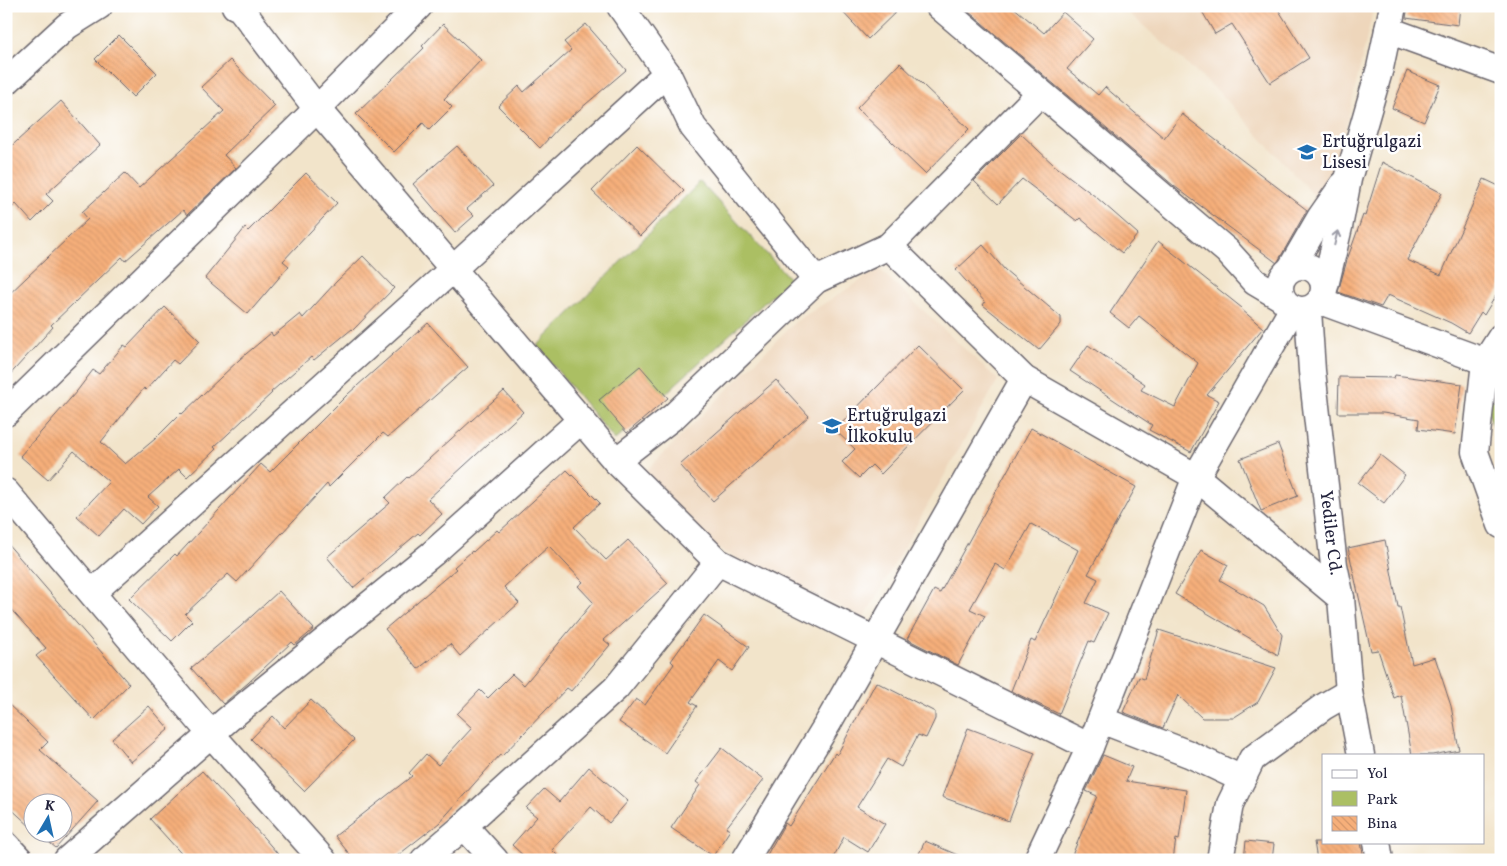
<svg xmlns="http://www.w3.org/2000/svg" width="1507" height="866" font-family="Vollkorn,serif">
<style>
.built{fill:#eed6bb}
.green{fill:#abbf64;stroke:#667050}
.building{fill:url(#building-back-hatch)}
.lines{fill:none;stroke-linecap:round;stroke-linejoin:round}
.minor-casing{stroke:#6b666d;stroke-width:29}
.minor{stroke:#fff;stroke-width:26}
.oneway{stroke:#9c9ca7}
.labels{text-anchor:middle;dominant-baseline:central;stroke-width:5;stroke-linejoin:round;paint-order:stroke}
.poi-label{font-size:18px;fill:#22223b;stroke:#fff;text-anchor:start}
.street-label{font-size:18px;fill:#22223b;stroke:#fff}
</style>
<defs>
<pattern id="building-back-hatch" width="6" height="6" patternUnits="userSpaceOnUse" patternTransform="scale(1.25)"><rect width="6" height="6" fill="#f6af7a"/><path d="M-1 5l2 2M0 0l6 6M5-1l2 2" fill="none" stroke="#d3966a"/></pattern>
</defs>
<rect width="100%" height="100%" fill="#fff"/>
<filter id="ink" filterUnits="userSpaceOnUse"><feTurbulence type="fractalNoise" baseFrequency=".02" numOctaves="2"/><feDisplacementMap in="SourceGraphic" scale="10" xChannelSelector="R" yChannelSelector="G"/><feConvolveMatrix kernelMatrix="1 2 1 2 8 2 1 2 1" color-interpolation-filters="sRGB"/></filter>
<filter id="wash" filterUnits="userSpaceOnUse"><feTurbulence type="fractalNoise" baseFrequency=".0096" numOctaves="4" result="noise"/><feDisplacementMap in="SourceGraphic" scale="20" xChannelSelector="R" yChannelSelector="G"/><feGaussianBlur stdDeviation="1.12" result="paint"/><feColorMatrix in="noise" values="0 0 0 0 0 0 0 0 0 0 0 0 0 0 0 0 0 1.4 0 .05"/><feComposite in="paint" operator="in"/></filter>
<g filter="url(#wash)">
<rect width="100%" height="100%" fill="#f2e4ca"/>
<path class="built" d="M 1121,6 L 1374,6 L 1327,210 L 1221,94 Z
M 879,269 L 998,380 L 864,618 L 710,545 L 645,472 L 795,322 Z"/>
<path class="green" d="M 700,182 L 790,279 L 615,440 L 537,346 Z
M 1501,395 L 1501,445 L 1485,405 Z"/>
<g id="blocks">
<path class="building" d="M 837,6 L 902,6 L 868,39 Z
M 962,6 L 1012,6 L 1044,33 L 1063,12 L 1093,39 L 1067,69 L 1098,95 L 1105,87 L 1164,138 L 1182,114 L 1307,210 L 1277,263 L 1174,186 Z
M 1199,6 L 1276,6 L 1309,58 L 1270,83 L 1232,24 L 1215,34 Z
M 1408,6 L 1460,6 L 1458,25 L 1406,18 Z
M 443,24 L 481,60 L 444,99 L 452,107 L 429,130 L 423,123 L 394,152 L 356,114 L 424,48 L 422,46 Z
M 586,24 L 626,70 L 559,127 L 540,148 L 498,106 L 519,86 L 524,92 L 571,50 L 564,42 Z
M 119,35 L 157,73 L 133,97 L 95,59 Z
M 230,60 L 275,106 L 224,155 L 236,168 L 187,215 L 183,210 L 125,261 L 122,257 L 51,325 L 53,327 L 6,379 L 6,297 L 88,219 L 82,212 L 125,173 L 139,188 L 224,111 L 201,87 Z
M 900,63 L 969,129 L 925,174 L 857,108 Z
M 1407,71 L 1440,85 L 1424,122 L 1392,108 Z
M 61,101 L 100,145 L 46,194 L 53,201 L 32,222 L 16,204 L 6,213 L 6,151 Z
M 1021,134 L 1054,165 L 1096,197 L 1138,234 L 1122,253 L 1080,218 L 1077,221 L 1022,179 L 998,204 L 974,181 Z
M 637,145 L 684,191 L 640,236 L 592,191 Z
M 457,146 L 493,186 L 467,209 L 474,216 L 455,233 L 413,184 Z
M 1382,162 L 1442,193 L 1407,260 L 1441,275 L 1484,179 L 1501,187 L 1501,287 L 1484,315 L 1481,312 L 1468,333 L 1451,323 L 1388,295 L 1381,307 L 1338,292 L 1347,260 L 1363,215 L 1365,216 Z
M 306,173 L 337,203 L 283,261 L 289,266 L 248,314 L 205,278 L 245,228 L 248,231 Z
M 1158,241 L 1242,308 L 1241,309 L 1263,328 L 1207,395 L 1219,401 L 1191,452 L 1149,430 L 1152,425 L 1070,371 L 1088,345 L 1145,384 L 1141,390 L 1175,407 L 1198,363 L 1139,316 L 1129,328 L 1110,313 Z
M 983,245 L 1005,270 L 1061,317 L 1061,324 L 1039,350 L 983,305 L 985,302 L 956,270 Z
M 363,256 L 394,288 L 353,330 L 352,329 L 314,360 L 311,357 L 271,392 L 272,393 L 214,447 L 216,449 L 187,477 L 179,469 L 148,497 L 158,506 L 141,524 L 124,509 L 99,536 L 77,516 L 109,482 L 74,451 L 48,480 L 20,456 L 77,391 L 93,370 L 99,374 L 124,345 L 127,347 L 165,307 L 200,341 L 178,364 L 173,360 L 146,390 L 144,388 L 101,442 L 125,464 L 155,439 L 181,413 L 182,414 L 240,359 L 271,333 L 273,336 L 300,314 L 303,318 L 336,282 Z
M 428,323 L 468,367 L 388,437 L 383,433 L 329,487 L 327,484 L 237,582 L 228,574 L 185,614 L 192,621 L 172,641 L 129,599 L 175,554 L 177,556 L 261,464 L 270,472 L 348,394 Z
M 918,345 L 964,390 L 881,474 L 872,465 L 859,478 L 842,462 L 855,449 L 835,430 Z
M 640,366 L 668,398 L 627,433 L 599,400 Z
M 1395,375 L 1462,384 L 1455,434 L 1418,429 L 1419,419 L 1383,413 L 1338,413 L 1339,377 L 1394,378 Z
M 776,380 L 809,416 L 713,501 L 680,465 Z
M 504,391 L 523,412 L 428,499 L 442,514 L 420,535 L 418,533 L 353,588 L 327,557 L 390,503 L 385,498 L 407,477 L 408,478 Z
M 1031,428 L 1136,487 L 1088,574 L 1098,579 L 1086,603 L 1108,613 L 1094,643 L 1089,641 L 1059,714 L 1011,691 L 1031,640 L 1035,642 L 1078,550 L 1031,524 L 1005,570 L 995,564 L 970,609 L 985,616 L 958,665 L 907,639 L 934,590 L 940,593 Z
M 1278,444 L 1298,496 L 1261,511 L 1240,459 Z
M 1380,455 L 1405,475 L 1384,503 L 1358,483 Z
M 567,470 L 600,503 L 574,527 L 606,560 L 628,540 L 668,583 L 604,640 L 610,645 L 571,691 L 567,688 L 502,756 L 500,755 L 439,823 L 392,860 L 354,860 L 335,836 L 412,776 L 409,773 L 426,754 L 438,765 L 472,728 L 457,714 L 480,690 L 488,698 L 512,674 L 524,685 L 593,602 L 578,586 L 583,582 L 549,546 L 504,587 L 519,603 L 460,656 L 450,644 L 418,669 L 385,629 L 456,569 L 454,567 L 472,551 L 473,552 L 497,530 L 499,532 Z
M 1385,540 L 1398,607 L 1400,607 L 1412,664 L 1435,657 L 1451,706 L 1459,750 L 1432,755 L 1412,755 L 1401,695 L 1394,698 L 1378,650 L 1371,651 L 1348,548 Z
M 6,542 L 129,684 L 94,720 L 36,656 L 46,648 L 6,604 Z
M 1201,550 L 1228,565 L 1220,580 L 1264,606 L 1282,635 L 1278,655 L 1175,594 Z
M 279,591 L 314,629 L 295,645 L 292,642 L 248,683 L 223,704 L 191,668 L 240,627 Z
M 704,615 L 749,647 L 732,671 L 719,661 L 690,702 L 697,706 L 665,753 L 619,722 L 636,699 L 645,705 L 674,664 L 671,661 Z
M 1159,630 L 1276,668 L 1258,702 L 1233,718 L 1202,718 L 1178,695 L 1163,728 L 1123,712 L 1139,677 L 1144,679 Z
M 876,682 L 935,712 L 935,719 L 926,738 L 918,735 L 901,767 L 887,759 L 857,807 L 885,824 L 868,852 L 844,837 L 832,860 L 764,860 L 785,823 L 789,826 L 835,753 L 837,755 Z
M 311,700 L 354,740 L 304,791 L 251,739 L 273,716 L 284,728 Z
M 6,702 L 48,742 L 40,750 L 98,801 L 56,848 L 39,834 L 62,834 L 62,804 L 32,804 L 32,828 L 6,804 Z
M 149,706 L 169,729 L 131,762 L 112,739 Z
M 968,728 L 1035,753 L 1009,821 L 942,797 Z
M 722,748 L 763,780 L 726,828 L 730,830 L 713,856 L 671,828 L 700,785 L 696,782 Z
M 1103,755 L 1132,767 L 1126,781 L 1186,790 L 1179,840 L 1176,839 L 1173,860 L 1070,860 L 1097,796 L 1086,791 Z
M 589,767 L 628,801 L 609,823 L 591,807 L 552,850 L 562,860 L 528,860 L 512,845 L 537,817 L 526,808 L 544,789 L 559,802 Z
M 202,771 L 264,838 L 283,860 L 187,860 L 150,819 Z
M 925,841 L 969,860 L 916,860 Z
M 1246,841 L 1274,844 L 1272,860 L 1244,860 Z
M 1314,842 L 1361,842 L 1364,860 L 1317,860 Z"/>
</g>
</g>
<g filter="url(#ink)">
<use href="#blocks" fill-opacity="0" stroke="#6b666d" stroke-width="1"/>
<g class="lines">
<g class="minor-casing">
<g id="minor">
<path d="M 235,6 L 240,8 L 317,109 L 616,461 L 718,562 L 1090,747"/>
<path d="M 620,6 L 667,73 L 693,127 L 816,280"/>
<path d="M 939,6 L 1227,251 L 1255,282 L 1282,298"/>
<path d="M 1388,30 L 1501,71"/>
<path d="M 6,82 L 67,26 L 99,6"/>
<path d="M 889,246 L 1024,379 L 1196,477 L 1341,598"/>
<circle cx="1302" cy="288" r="22"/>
<path d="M 1291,268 L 1320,218 L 1343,185"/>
<path d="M 1325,286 L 1339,227 L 1348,179 L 1380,68 L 1393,6"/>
<path d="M 1320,301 L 1500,367"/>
<path id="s1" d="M 1308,310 L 1312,371 L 1334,565 L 1341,598 L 1349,692 L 1361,755"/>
<path d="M 1501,337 L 1485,362 L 1475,452 L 1501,525"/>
<path d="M 6,413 L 317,109 L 419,6"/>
<path d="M 616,461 L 674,416 L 816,280 L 889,246 L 1040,93"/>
<path d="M 6,492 L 211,734 L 323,860"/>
<path d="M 92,593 L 453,269 L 667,73"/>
<path d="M 1101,720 L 1189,754 L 1242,779"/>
<path d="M 464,826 L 495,860"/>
<path d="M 1377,842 L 1380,860"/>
<path d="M 6,845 L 20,860"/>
<path d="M 67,860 L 227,720 L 433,553 L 581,420"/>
<path d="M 424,860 L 464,826 L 616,688 L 718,562"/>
<path d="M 745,860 L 828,723 L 1024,379"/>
<path d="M 1037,860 L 1090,747 L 1196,477 L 1293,308"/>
<path d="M 1220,860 L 1230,804 L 1252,759 L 1323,707 L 1349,692"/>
</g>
</g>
<use href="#minor" class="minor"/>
</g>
<defs><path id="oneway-shaft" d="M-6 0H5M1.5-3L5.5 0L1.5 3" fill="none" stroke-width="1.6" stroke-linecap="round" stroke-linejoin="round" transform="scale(1.25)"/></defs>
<use class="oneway" href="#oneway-shaft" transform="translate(1336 238) rotate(-77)"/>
</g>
<defs>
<g id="school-bare" transform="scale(1.5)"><path d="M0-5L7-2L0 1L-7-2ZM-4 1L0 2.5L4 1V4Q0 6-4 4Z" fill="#1f6fb2" stroke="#fff" stroke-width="2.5" paint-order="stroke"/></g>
</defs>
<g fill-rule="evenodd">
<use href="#school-bare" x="1307" y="152"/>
<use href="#school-bare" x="832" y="426"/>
</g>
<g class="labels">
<g class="poi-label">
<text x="1322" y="142">Ertuğrulgazi<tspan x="1322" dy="21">Lisesi</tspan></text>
<text x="847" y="416">Ertuğrulgazi<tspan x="847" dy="21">İlkokulu</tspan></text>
</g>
<g class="street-label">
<text stroke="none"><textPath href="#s1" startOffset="224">Yediler Cd.</textPath></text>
</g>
</g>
<rect width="1507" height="866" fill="none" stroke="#fff" stroke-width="25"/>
<rect x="1322" y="754" width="162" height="90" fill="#ffffff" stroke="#a7a7b1"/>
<rect x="1332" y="770" width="25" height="8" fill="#ffffff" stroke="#a7a7b1"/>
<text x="1367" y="778" font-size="15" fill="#22223b">Yol</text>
<rect x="1332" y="791" width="25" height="15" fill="#abbf64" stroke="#a7a7b1"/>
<text x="1367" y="804" font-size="15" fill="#22223b">Park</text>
<rect x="1332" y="816" width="25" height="15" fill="url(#building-back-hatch)" stroke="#a7a7b1"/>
<text x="1367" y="828" font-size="15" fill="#22223b">Bina</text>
<g transform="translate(48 818) rotate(9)"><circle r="24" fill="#ffffff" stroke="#a7a7b1"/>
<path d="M0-4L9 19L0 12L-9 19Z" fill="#1f6fb2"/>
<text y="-8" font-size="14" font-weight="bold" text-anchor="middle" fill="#22223b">K</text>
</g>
</svg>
